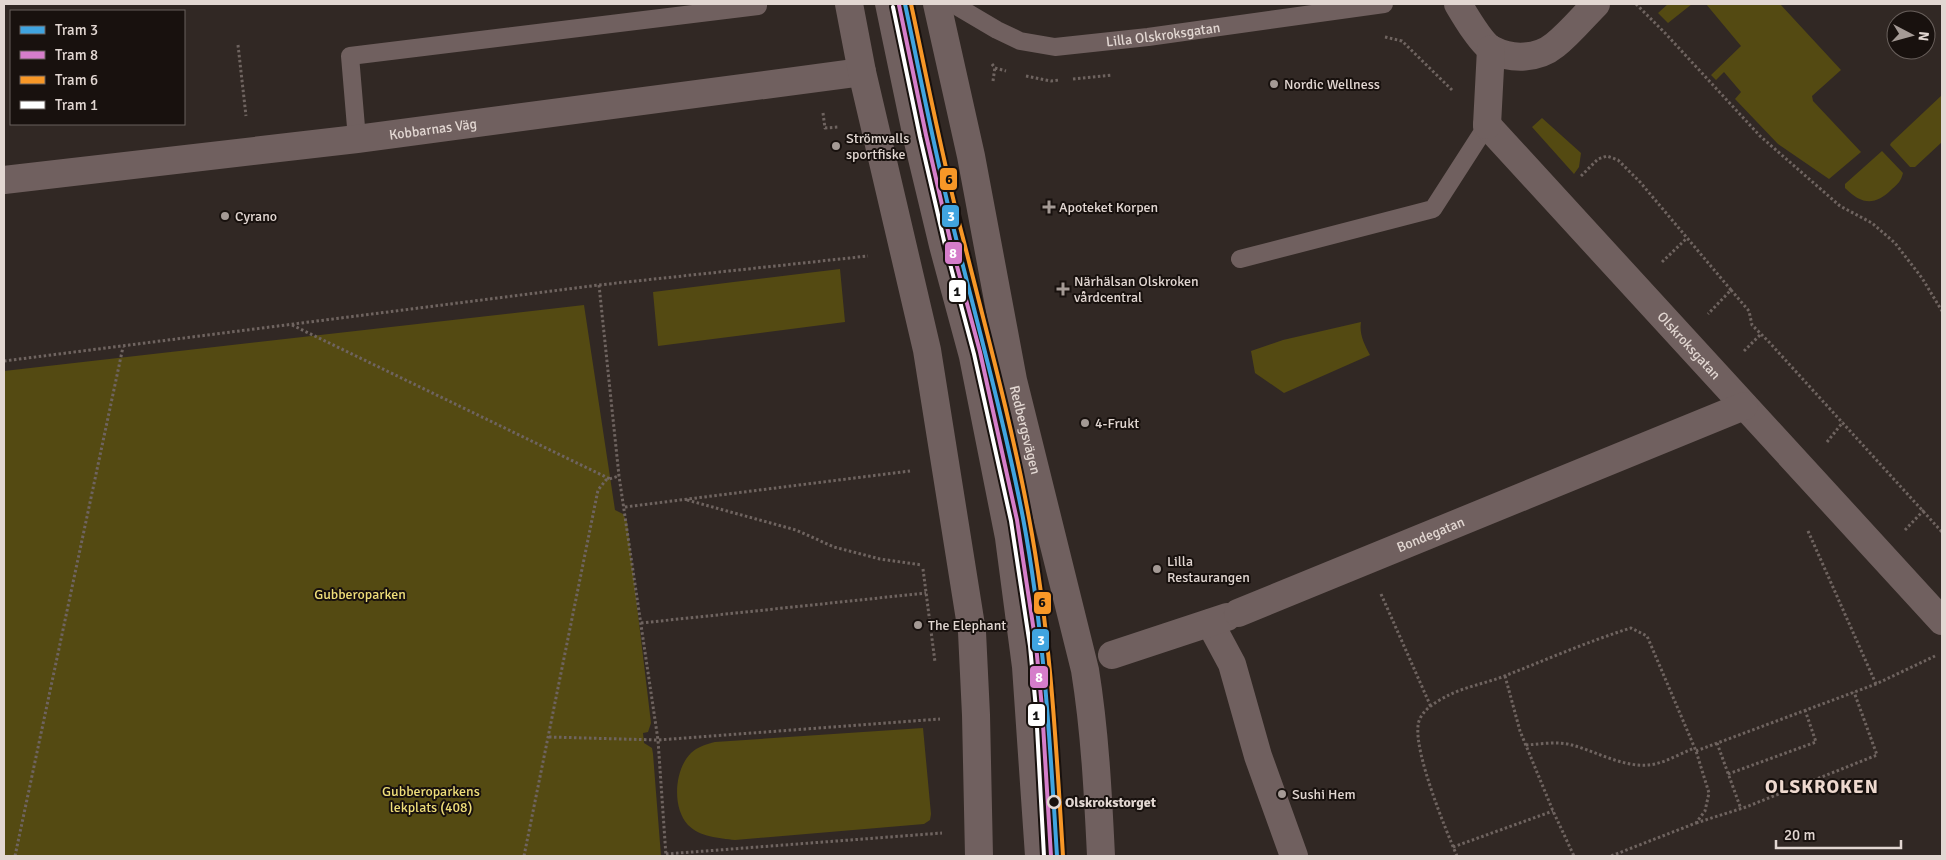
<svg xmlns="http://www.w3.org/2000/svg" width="1946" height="860" font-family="Signika,sans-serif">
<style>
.green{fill:#544a12}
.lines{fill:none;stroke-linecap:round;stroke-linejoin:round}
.path{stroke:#6f6460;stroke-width:3;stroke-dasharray:2.5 2.5;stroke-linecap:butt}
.service{stroke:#70605f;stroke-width:18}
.pedestrian{stroke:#70605f;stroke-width:28}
.minor{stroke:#70605f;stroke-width:28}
.tertiary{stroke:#70605f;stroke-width:28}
.tram-1-casing{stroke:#18110e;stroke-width:8}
.tram-2-casing{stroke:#18110e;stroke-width:8}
.tram-3-casing{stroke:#18110e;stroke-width:8}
.tram-4-casing{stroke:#18110e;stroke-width:8}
.tram-1{stroke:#40a4e0;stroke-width:4}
.tram-2{stroke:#d57dca;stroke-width:4}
.tram-3{stroke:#f79727;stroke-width:4}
.tram-4{stroke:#fff;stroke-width:4}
.poi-dot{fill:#a49a95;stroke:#18110e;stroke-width:2}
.stop-dot{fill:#18110e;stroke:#e2d7d2;stroke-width:2.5}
.labels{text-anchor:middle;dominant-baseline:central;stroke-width:4;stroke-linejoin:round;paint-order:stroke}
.street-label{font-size:14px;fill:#e2d7d2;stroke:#18110e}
.poi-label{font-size:14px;fill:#e2d7d2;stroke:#18110e;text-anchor:start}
.park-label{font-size:14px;fill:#efde79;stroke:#18110e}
.stop-label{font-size:14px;font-weight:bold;fill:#e2d7d2;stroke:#18110e;text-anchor:start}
.district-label{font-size:19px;font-weight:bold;letter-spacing:1px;fill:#eed9cf;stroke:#18110e}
.line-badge{stroke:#18110e;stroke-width:2}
.badge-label{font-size:14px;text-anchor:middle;font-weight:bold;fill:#fff}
.pale-badge-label{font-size:14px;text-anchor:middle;font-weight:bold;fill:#111}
</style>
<rect width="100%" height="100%" fill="#312824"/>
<path class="green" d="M 1668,4 L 1692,4 L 1668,23 L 1658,13 Z
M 1706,4 L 1780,4 L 1841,70 L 1812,96 L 1813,101 L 1861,152 L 1829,179 L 1778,144 L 1735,99 L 1741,92 L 1724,72 L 1716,80 L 1711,75 L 1741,46 Z
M 1942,95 L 1942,142 L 1915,167 L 1910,167 L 1890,145 L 1891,143 Z
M 1542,118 L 1581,153 L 1579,167 L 1574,174 L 1532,127 Z
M 1882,151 L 1903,173 C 1901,181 1898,184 1892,189 C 1875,206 1862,205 1845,188 L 1845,184 Z
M 840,269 L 845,322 L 658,346 L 653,292 Z
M 584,305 L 615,510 L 623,514 L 627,522 L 651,723 L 648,732 L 643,733 L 644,743 L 652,748 L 653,754 L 661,856 L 4,856 L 4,371 Z
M 1361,322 C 1359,334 1364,344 1370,355 L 1284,393 L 1255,373 L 1251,351 L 1283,340 Z
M 923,728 L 931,814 L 930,820 L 924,824 L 735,840 C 719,838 700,837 688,825 C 672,808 674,770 691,753 C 697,747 707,744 715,742 Z"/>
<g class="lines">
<path class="path" d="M 1636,4 L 1665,33 L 1760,136 L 1840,206 L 1872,223 L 1895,243 L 1922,278 L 1942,311
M 1385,37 L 1402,41 L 1453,91
M 238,45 L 246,116
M 992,64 L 995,68 L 1006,71
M 1026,76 L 1051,81 L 1059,80
M 1073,79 L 1112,75
M 993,81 L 995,67
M 823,113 L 825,128 L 839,127
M 1581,176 L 1598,159 L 1607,156 L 1618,160 L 1640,182 L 1731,290 L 1708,314
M 1662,262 L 1686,239
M 599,285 L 619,476 L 658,740 L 666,856
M 1731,290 L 1749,311 L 1752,325 L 1769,342 L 1942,532
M 292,325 L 610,479
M 1744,351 L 1761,334
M 4,361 L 599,285 L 868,256
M 1827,442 L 1843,422
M 687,500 L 796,530 L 834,547 L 880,559 L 922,565
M 625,507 L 910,471
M 1905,530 L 1924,510
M 1808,531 L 1876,684
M 923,569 L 935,662
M 1381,594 L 1431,707
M 641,623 L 926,593
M 1505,676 L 1520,731 L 1553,811 L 1574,856
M 549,737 L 658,740 L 940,719
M 1717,743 L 1741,809
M 1526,745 C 1541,744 1558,741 1572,745 C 1598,752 1627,770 1655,764 C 1668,761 1682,753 1694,748
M 1696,751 L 1876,684 L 1935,656
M 1728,774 L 1816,742 L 1805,710
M 1696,823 L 1746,807 L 1877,755 L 1854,692
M 1453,847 L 1553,811
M 666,854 L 942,833
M 15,856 L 123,347
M 524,856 L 598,490 L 606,480 L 619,476
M 1457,856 C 1445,828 1415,755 1418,726 C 1419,711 1437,701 1449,695 C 1467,686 1488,683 1507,675 C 1548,659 1589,641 1631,628 L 1647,636 L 1696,751 L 1709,793 L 1705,811 L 1696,823 L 1611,856"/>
<g class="service">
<path d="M 884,4 L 912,138 L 938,246 L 968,357 L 1004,538 L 1021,667 L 1034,856"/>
<path d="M 905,4 L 932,134 L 957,242 L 986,351 L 1023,519 L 1042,644 L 1048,708 L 1057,856"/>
<path id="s1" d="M 953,4 L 997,30 L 1020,41 L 1055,47 L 1148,37 L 1384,4"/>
<path d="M 357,139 L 350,56 L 758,6"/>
<path d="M 1240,259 L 1433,209 L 1487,125"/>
</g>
<g class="pedestrian">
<path id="s2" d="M 1487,125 L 1942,621"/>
<path d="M 1210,623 L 1232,664 L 1258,756 L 1294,856"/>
<path d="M 1112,655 L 1227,617"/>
</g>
<g class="minor">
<path d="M 1458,4 C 1464,14 1482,45 1493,50 C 1512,60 1538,59 1555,45 C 1570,33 1583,17 1596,4"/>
<path d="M 1487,125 L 1491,49"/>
<path id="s3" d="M 4,180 L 357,139 L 862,72"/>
<path id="s4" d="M 1238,613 L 1744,406"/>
</g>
<g class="tertiary">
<path d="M 849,4 L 862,72 L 927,350 L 972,632 L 976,715 L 979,856"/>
<path id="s5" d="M 937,4 L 971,156 L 1013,380 L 1085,670 C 1095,732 1098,794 1101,856"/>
</g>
<g class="tram-1-casing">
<path id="tram-1" d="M 905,4 C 922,84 937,164 957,242 C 980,334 1005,425 1023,518 C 1044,630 1050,743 1057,856"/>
</g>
<g class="tram-2-casing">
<path id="tram-2" d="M 899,5 L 926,135 L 951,244 L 980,352 L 1017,520 L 1036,645 L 1042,708 L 1051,856"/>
</g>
<g class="tram-3-casing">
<path id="tram-3" d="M 911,4 C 928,83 943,163 964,242 C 987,334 1012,425 1029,518 C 1050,629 1056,742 1063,856"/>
</g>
<g class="tram-4-casing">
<path id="tram-4" d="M 893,7 L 920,137 L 945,245 L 974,354 L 1011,521 L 1030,646 L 1036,709 L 1044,856"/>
</g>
<use href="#tram-1" class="tram-1"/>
<use href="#tram-2" class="tram-2"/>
<use href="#tram-3" class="tram-3"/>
<use href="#tram-4" class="tram-4"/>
</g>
<g class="poi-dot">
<circle cx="1274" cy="84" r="5"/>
<circle cx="836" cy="146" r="5"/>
<path d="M1046.5 199.5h5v5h5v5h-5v5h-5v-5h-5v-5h5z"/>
<circle cx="225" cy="216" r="5"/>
<path d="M1060.5 281.5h5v5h5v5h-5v5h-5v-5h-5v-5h5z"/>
<circle cx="1085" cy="423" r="5"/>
<circle cx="1157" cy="569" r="5"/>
<circle cx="918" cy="625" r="5"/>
<circle cx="1282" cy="794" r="5"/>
</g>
<circle class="stop-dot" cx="1054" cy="802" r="6"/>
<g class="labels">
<g class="street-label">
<text stroke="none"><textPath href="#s1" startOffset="221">Lilla Olskroksgatan</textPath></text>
<text stroke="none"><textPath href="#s3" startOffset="432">Kobbarnas Väg</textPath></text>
<text stroke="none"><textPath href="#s2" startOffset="299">Olskroksgatan</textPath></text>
<text stroke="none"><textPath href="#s5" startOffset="435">Redbergsvägen</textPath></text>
<text stroke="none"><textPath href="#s4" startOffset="208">Bondegatan</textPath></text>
</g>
<g class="poi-label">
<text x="1284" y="84">Nordic Wellness</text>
<text x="846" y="138">Strömvalls<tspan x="846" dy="16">sportfiske</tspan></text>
<text x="1059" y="207">Apoteket Korpen</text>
<text x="235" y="216">Cyrano</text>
<text x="1074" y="281">Närhälsan Olskroken<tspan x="1074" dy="16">vårdcentral</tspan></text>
<text x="1095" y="423">4-Frukt</text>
<text x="1167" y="561">Lilla<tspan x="1167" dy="16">Restaurangen</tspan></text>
<text x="928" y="625">The Elephant</text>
<text x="1292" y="794">Sushi Hem</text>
</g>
<g class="park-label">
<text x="360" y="594">Gubberoparken</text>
<text x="431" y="791">Gubberoparkens<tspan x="431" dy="16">lekplats (408)</tspan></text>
</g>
<g class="stop-label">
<text x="1065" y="802">Olskrokstorget</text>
</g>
<g class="district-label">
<text x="1822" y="787">OLSKROKEN</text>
</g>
</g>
<g class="line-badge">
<rect x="939" y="167" width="19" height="24" rx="5" fill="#f79727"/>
<rect x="941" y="204" width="19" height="24" rx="5" fill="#40a4e0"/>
<rect x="944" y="241" width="19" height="24" rx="5" fill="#d57dca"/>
<rect x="948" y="279" width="19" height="24" rx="5" fill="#fff"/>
<rect x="1033" y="591" width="19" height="24" rx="5" fill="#f79727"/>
<rect x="1031" y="628" width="19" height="24" rx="5" fill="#40a4e0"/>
<rect x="1029" y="665" width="20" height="24" rx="5" fill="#d57dca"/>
<rect x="1027" y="703" width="19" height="24" rx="5" fill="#fff"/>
</g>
<g class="badge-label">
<text x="951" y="221">3</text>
<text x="953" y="258">8</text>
<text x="1041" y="645">3</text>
<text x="1039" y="682">8</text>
</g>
<g class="pale-badge-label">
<text x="949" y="184">6</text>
<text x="957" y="296">1</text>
<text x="1042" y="607">6</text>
<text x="1036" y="720">1</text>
</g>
<rect width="1946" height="860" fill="none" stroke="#e2d7d2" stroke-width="10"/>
<rect x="10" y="10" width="175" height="115" fill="#18110e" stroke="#69605c"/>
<rect x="20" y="26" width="25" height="8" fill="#40a4e0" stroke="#69605c"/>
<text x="55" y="35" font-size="15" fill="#e2d7d2">Tram 3</text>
<rect x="20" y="51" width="25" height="8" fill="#d57dca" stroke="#69605c"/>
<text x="55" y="60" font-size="15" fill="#e2d7d2">Tram 8</text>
<rect x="20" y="76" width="25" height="8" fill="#f79727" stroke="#69605c"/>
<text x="55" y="85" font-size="15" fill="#e2d7d2">Tram 6</text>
<rect x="20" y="101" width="25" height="8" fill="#ffffff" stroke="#69605c"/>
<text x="55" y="110" font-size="15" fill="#e2d7d2">Tram 1</text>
<g transform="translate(1911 35) rotate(96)"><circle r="24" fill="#18110e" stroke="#69605c"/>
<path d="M0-4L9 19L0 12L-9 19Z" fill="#a49a95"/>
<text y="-8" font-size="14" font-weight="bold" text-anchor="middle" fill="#e2d7d2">N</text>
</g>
<path d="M1776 840v8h125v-8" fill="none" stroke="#e2d7d2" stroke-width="2.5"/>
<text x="1784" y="840" font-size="15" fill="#e2d7d2" stroke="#18110e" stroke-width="4" paint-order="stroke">20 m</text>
</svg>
